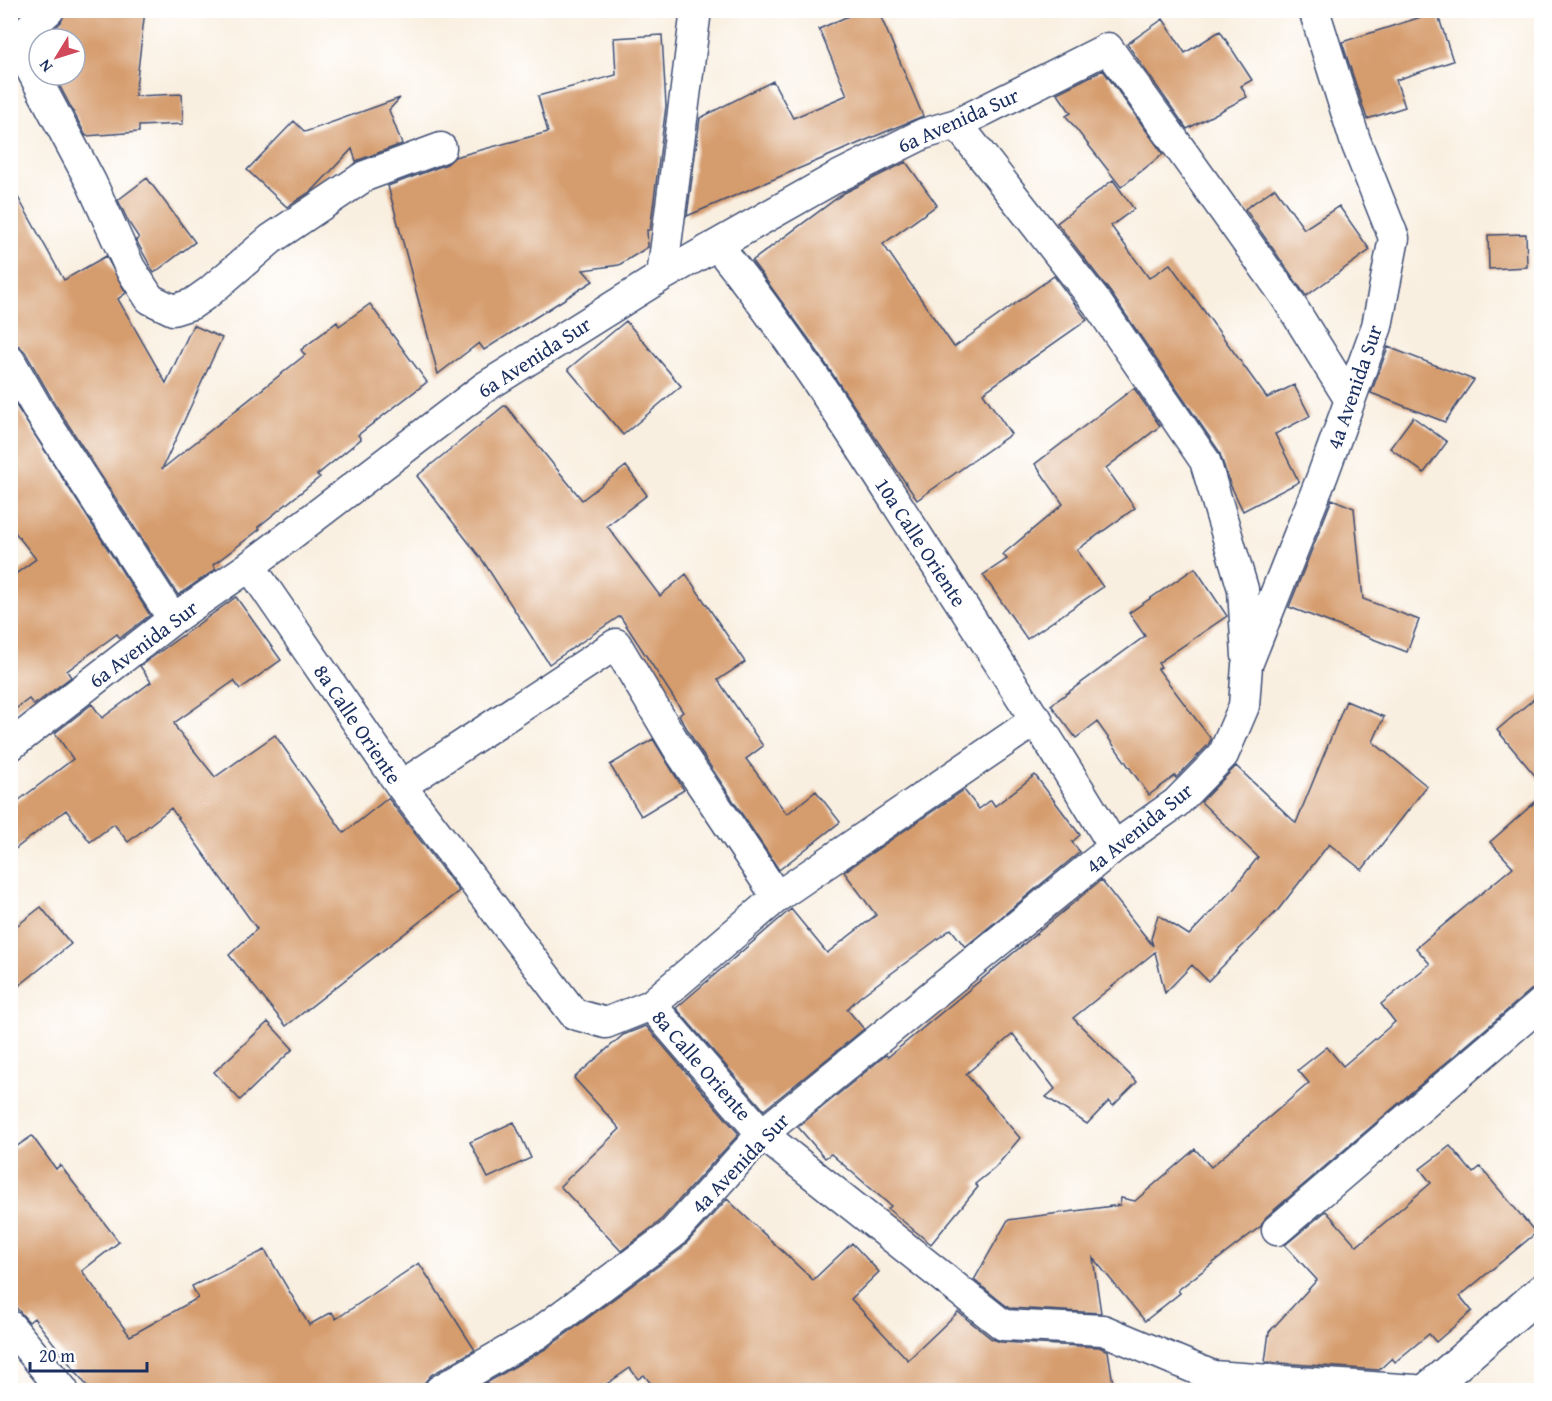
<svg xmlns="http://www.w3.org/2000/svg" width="1552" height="1401" font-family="'Gentium Book Plus',serif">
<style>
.building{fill:#d59c6d}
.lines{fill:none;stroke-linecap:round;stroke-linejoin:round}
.street-casing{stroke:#3c4c72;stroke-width:33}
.secondary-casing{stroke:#3c4c72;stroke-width:36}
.street{stroke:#fff;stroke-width:30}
.secondary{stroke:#fff;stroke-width:33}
.labels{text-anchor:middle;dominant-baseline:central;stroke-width:5;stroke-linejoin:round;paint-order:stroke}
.street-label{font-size:21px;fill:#1b2f5e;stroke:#fff}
</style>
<rect width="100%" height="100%" fill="#fff"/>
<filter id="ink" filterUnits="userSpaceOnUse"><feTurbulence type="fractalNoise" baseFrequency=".0167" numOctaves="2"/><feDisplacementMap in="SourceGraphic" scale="12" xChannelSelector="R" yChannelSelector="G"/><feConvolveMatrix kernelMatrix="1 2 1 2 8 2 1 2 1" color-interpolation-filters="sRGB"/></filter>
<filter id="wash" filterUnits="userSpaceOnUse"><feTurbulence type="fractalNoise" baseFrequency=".008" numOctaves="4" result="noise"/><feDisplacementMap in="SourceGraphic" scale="24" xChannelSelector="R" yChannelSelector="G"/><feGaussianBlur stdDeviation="1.35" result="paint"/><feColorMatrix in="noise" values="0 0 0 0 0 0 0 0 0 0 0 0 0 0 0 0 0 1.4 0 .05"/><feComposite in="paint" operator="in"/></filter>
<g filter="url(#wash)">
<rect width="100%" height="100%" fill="#f9efe0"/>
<g id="blocks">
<path class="building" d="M 66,10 L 145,10 L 135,96 L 182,94 L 183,124 L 139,126 L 139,132 L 86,136 L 54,75 L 75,75 L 75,39 L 48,39 L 48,35 L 61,22 Z
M 862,10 L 878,10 L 923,116 L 687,216 L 700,118 L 773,81 L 793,118 L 847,95 L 819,29 Z
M 1437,12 L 1453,61 L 1396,80 L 1405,107 L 1367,119 L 1342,42 Z
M 1163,19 L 1185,53 L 1220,31 L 1252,80 L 1241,86 L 1247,97 L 1187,129 L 1127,44 Z
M 662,35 L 666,106 L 650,230 L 647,230 L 648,247 L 619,265 L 583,270 L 593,281 L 484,350 L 479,343 L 438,374 L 388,186 L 447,164 L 455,157 L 548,132 L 538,96 L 616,75 L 614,38 Z
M 1103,70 L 1163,154 L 1121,187 L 1066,116 L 1071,113 L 1057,93 Z
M 400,98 L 389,110 L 402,144 L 356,161 L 352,149 L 313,190 L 287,207 L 247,170 L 294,121 L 305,132 Z
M 906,162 L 937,205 L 883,244 L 954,347 L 1054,276 L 1087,320 L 983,393 L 1011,434 L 917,500 L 811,342 L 752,261 L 844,193 Z
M 147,178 L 195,242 L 154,273 L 136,240 L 139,238 L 129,223 L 118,200 Z
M 1113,180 L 1134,209 L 1111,226 L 1149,278 L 1170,264 L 1267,398 L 1294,385 L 1310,416 L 1275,434 L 1299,482 L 1243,511 L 1230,484 L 1219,451 L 1111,293 L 1057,223 Z
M 10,183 L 64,280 L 106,256 L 126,293 L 118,299 L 166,383 L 193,325 L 222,338 L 162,469 L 305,355 L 301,350 L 337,322 L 339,326 L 370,304 L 427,382 L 358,435 L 361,439 L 317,475 L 320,477 L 258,527 L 260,529 L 213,565 L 216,569 L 178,595 L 55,404 L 25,352 L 19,346 L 10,344 Z
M 1275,188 L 1304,229 L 1339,206 L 1370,250 L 1306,296 L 1245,209 Z
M 1526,234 L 1527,267 L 1489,269 L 1488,235 Z
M 626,321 L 681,386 L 623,435 L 568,369 Z
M 1388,347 L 1474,380 L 1445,422 L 1371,393 Z
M 1134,388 L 1160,426 L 1106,468 L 1135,508 L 1077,550 L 1103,587 L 1027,639 L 983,575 L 1007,559 L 1003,554 L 1063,504 L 1035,464 Z
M 10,396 L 150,615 L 120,638 L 117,634 L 67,671 L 71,677 L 34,705 L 29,699 L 10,713 L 10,578 L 36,559 L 10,526 Z
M 505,405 L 582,500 L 626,466 L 647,495 L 607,526 L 660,596 L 686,574 L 745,662 L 718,680 L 763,746 L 746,759 L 787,814 L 816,791 L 840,822 L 779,870 L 697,746 L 679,715 L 683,712 L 620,616 L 549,664 L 483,561 L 417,476 Z
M 1413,417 L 1447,442 L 1424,473 L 1390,448 Z
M 1332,499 L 1354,508 L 1363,599 L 1419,620 L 1407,652 L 1289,607 Z
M 1195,568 L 1227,616 L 1158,663 L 1161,667 L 1158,669 L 1211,739 L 1208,745 L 1176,778 L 1175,776 L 1149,795 L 1097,722 L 1076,738 L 1051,705 L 1145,636 L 1129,613 Z
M 236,597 L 281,660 L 240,689 L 234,681 L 174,723 L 177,729 L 215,777 L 275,735 L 344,833 L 388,798 L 459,891 L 286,1026 L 229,955 L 257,929 L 171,808 L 128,842 L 114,824 L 90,842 L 66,810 L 10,853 L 10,807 L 73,759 L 55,733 L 92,704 L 102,718 L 151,682 L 140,666 Z
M 1542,692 L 1542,784 L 1497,730 Z
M 1346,701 L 1384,717 L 1373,742 L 1427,786 L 1362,870 L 1329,844 L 1278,910 L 1208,981 L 1192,965 L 1165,993 L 1155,952 L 1073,1018 L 1137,1082 L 1113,1106 L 1109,1101 L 1087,1124 L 1046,1097 L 1055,1089 L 1013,1034 L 966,1074 L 1020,1138 L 995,1168 L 975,1184 L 978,1187 L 931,1244 L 888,1209 L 891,1206 L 831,1154 L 825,1158 L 798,1127 L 886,1055 L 888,1057 L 1101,880 L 1153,946 L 1151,939 L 1158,915 L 1189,935 L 1233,889 L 1258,857 L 1201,802 L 1236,766 L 1296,823 Z
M 653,739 L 684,790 L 641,816 L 610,765 Z
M 1035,775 L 1080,835 L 1072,842 L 1080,852 L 965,947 L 951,929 L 861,996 L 847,1009 L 864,1029 L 764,1110 L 676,1008 L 791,909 L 827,953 L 876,915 L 844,872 L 964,790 L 979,809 L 991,800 L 995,806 Z
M 1542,796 L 1542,986 L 1531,990 L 1266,1217 L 1261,1226 L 1178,1290 L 1180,1293 L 1145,1321 L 1093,1258 L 1101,1313 L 1009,1308 L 974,1280 L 1008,1220 L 1120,1205 L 1121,1198 L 1135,1201 L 1195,1149 L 1211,1167 L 1309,1083 L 1298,1070 L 1327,1047 L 1343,1066 L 1395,1022 L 1381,1004 L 1430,964 L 1416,948 L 1513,867 L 1490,842 Z
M 41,907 L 71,944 L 10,993 L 10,931 Z
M 268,1022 L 293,1049 L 240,1100 L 214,1072 Z
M 646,1026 L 739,1134 L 659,1222 L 621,1251 L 560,1186 L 620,1129 L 574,1078 L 623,1035 Z
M 514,1122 L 531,1158 L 488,1178 L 470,1142 Z
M 32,1136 L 56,1169 L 60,1165 L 119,1242 L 82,1271 L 130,1336 L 198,1298 L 192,1286 L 265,1250 L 309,1325 L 332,1312 L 336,1319 L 419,1263 L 475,1350 L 431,1375 L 425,1382 L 423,1390 L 90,1390 L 34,1318 L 29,1322 L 10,1301 L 10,1151 Z
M 1450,1146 L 1473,1173 L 1480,1167 L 1536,1233 L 1460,1296 L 1472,1311 L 1436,1342 L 1429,1334 L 1395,1362 L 1392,1358 L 1379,1370 L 1265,1362 L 1269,1332 L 1317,1280 L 1285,1245 L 1326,1211 L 1357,1246 L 1431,1183 L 1420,1169 Z
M 727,1199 L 813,1280 L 852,1243 L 879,1272 L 851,1299 L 908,1360 L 958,1312 L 992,1339 L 1001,1342 L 1099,1347 L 1108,1351 L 1114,1390 L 656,1390 L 644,1375 L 638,1379 L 630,1368 L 598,1390 L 474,1390 L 547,1348 L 681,1249 Z"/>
</g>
</g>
<g filter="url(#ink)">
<use href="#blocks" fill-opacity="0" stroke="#3c4c72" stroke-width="1.5"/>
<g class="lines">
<g class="street-casing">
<path id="street" d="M 16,41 L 91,182 L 130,268 L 150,299 L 173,310 L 192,304 L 209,292 L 271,239 L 365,176 L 441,148
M 10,46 L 49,10
M 957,124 L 1097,303 L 1205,461 L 1243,589 L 1247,656
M 717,245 C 792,337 856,440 920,540 C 986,642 1052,743 1114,847
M 662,276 L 696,10
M 10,361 L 40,413 L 173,619
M 250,566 L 401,786 L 574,1014 L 606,1023 L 651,1005 L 762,1134 L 1003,1325 L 1103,1330 L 1213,1376 L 1415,1390
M 10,746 L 173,619 L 250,566 L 485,387 L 662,276 L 833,179 L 923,134 L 957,124 L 1108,48 L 1286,297 L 1350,400
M 401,786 L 616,644 L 682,755 L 777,897
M 651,1005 L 777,897 L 1037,719
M 1277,1230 L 1542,1003
M 10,1326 L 63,1390
M 440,1390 L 537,1334 L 671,1235 L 762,1134 L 1114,847 L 1176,803 L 1223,755 L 1244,706 L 1247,665 L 1322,477 L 1377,326 L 1394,238 L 1355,140 L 1314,10"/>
</g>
<g class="secondary-casing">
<path id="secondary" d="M 1427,1390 L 1542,1291"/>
</g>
<use href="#street" class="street"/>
<use href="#secondary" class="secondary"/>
</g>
</g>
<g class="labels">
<g class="street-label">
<text transform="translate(958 120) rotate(-24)">6a Avenida Sur</text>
<text transform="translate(534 357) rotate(-33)">6a Avenida Sur</text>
<text transform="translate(1354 387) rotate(-71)">4a Avenida Sur</text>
<text transform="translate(921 542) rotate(57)">10a Calle Oriente</text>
<text transform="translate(143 644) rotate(-37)">6a Avenida Sur</text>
<text transform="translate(358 724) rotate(56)">8a Calle Oriente</text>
<text transform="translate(1139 828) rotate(-39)">4a Avenida Sur</text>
<text transform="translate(702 1065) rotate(49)">8a Calle Oriente</text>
<text transform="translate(740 1163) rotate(-46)">4a Avenida Sur</text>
</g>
</g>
<rect width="1552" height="1401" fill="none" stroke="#fff" stroke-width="36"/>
<g transform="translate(57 57) rotate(232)"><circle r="28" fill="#ffffff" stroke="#a4acbf" stroke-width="1.5"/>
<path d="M0-4.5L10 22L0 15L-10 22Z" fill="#d1495b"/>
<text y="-9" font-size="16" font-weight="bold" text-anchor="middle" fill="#1b2f5e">N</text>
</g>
<path d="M30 1362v9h117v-9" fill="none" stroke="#1b2f5e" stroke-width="3"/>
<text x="39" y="1362" font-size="18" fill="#1b2f5e" stroke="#ffffff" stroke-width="4.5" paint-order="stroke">20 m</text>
</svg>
